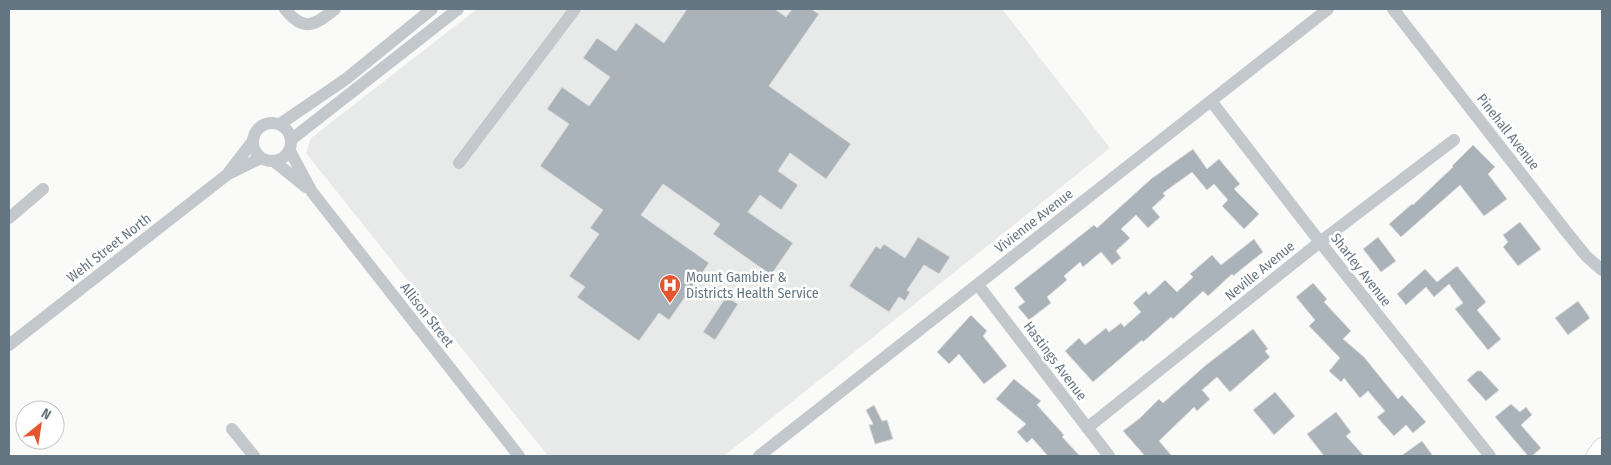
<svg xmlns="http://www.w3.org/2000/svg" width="1611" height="465" font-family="'Fira Sans Condensed',sans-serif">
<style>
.built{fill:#e8e9e9}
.building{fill:#aab3b9;stroke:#dcdcda}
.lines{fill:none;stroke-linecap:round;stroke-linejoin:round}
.highway-casing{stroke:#b4b9bd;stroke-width:19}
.minor{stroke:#c3c8cc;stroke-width:12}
.highway{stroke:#fff;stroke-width:18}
.labels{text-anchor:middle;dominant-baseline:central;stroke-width:5;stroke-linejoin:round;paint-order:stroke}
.street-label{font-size:14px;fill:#657683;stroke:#fff}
.poi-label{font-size:14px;fill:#657683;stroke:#fff;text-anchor:start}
</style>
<rect width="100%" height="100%" fill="#fafaf8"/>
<path class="built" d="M 477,9 L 1002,9 L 1110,148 L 724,456 L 548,456 L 306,153 L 311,138 Z"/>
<path class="building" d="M 687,9 L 775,9 L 786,17 L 792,9 L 811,9 L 819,14 L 769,86 L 851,144 L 826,179 L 790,153 L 778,171 L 798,185 L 781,210 L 760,195 L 748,212 L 793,243 L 771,275 L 713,234 L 720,224 L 663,184 L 641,215 L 709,263 L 669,320 L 659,313 L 639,341 L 577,297 L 585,287 L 569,276 L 599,234 L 590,228 L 603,210 L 540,166 L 569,124 L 547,109 L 562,87 L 589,106 L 610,77 L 583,58 L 597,38 L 616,51 L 636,23 L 664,43 Z
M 1473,145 L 1495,167 L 1488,174 L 1507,199 L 1484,216 L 1460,185 L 1401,237 L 1389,224 L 1412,204 L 1413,205 L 1453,167 L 1452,166 Z
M 1193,149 L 1207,169 L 1219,159 L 1240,184 L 1234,189 L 1259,214 L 1244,229 L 1222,206 L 1228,200 L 1214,184 L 1207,190 L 1192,172 L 1163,193 L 1165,196 L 1152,208 L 1160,217 L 1148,228 L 1136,215 L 1121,229 L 1130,238 L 1116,251 L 1121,258 L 1112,265 L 1101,252 L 1083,267 L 1080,262 L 1064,276 L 1067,280 L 1047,297 L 1051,303 L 1029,320 L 1018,307 L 1025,302 L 1014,288 L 1094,225 L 1097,228 L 1151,179 Z
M 1520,222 L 1541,249 L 1518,266 L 1503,247 L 1508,242 L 1503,235 Z
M 918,237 L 950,257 L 939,274 L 924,265 L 907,290 L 910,292 L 905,301 L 899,297 L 889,312 L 849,286 L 876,246 L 880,249 L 884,244 L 905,258 Z
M 1378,237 L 1396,261 L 1381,272 L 1363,249 Z
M 1254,239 L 1263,252 L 1233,276 L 1232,274 L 1208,296 L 1203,291 L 1173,319 L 1171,317 L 1143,342 L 1142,340 L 1093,382 L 1065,351 L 1079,338 L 1085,345 L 1106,328 L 1109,332 L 1121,323 L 1124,327 L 1141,312 L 1133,303 L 1146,291 L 1149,295 L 1165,280 L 1177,292 L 1193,277 L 1190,274 L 1212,255 L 1221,265 Z
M 1457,266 L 1486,302 L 1477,310 L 1501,339 L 1488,350 L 1455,309 L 1463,303 L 1449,284 L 1434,297 L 1426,287 L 1406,305 L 1397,294 L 1425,269 L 1437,282 Z
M 1313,283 L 1327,299 L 1324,302 L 1351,331 L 1343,339 L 1364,357 L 1398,399 L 1402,395 L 1426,422 L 1413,433 L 1406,425 L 1394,436 L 1377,417 L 1385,411 L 1368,391 L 1360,398 L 1344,378 L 1341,382 L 1329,371 L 1340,358 L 1309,326 L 1315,320 L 1296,297 Z
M 726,297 L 738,304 L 715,340 L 703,332 Z
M 1578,301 L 1590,318 L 1568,335 L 1555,318 Z
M 971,315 L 987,331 L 983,336 L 1007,366 L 984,384 L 959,354 L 949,364 L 937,352 Z
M 1253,329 L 1268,349 L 1265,351 L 1270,357 L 1230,392 L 1217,377 L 1202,390 L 1210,399 L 1197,411 L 1194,407 L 1159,441 L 1172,456 L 1145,456 L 1123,431 L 1140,418 L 1159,399 L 1163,403 L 1206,365 Z
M 1477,371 L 1481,371 L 1499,390 L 1486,401 L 1467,380 Z
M 1014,379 L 1041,401 L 1037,405 L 1064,435 L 1062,437 L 1080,456 L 1048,456 L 1032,438 L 1027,443 L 1017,432 L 1026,424 L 996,399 Z
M 1275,392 L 1295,416 L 1274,435 L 1253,410 Z
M 1511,404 L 1520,412 L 1526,407 L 1532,415 L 1521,425 L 1541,448 L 1532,456 L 1528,456 L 1495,417 Z
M 874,405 L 882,421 L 887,420 L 893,439 L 875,444 L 869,425 L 873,424 L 866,410 Z
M 1336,412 L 1351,432 L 1346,436 L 1364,456 L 1324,456 L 1307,434 Z
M 1422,441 L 1433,456 L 1401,456 Z"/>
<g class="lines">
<g class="highway-casing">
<path id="highway" d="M 1595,456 L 1602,447"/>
</g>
<path class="minor" d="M 285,9 C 304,33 315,25 335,9
M 1393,9 L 1565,230 L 1586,256 L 1602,270
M 1211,101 L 1320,242 L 1490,456
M253 142a19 19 0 1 1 38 0a19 19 0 1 1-38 0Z
M 280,124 L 346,79 L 432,9
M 292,139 L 458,9
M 290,151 L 312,192 L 519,456
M 275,162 L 306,187
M 459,163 L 575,9
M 229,172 L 253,141
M 9,218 L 43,189
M 978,285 L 1109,456
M 9,345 L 228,174 L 261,158
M 1087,428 L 1320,242 L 1454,140
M 232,429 L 254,456
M 759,456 L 1328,9"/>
<use href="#highway" class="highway"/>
</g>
<defs>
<g id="hospital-pin" transform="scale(1.125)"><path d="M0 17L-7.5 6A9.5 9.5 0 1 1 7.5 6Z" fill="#e4572e" stroke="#fff"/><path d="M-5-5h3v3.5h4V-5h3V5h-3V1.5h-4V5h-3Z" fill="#fff"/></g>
</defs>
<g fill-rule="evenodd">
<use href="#hospital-pin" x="670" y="285"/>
</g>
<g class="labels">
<g class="street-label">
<text transform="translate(1508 132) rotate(52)">Pinehall Avenue</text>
<text transform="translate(1034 221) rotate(-38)">Vivienne Avenue</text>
<text transform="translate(109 248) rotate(-38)">Wehl Street North</text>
<text transform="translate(1361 270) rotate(52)">Sharley Avenue</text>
<text transform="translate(1260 271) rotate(-39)">Neville Avenue</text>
<text transform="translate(427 315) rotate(52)">Allison Street</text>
<text transform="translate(1055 361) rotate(53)">Hastings Avenue</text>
</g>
<g class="poi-label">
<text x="686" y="277">Mount Gambier &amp;<tspan x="686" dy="16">Districts Health Service</tspan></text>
</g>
</g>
<rect width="1611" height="465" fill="none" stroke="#657683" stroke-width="20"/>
<g transform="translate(40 425) rotate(30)"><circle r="24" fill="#ffffff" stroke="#c1c8cd"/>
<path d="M0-4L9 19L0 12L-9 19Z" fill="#e4572e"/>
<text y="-8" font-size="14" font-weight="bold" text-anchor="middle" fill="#657683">N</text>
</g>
</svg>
